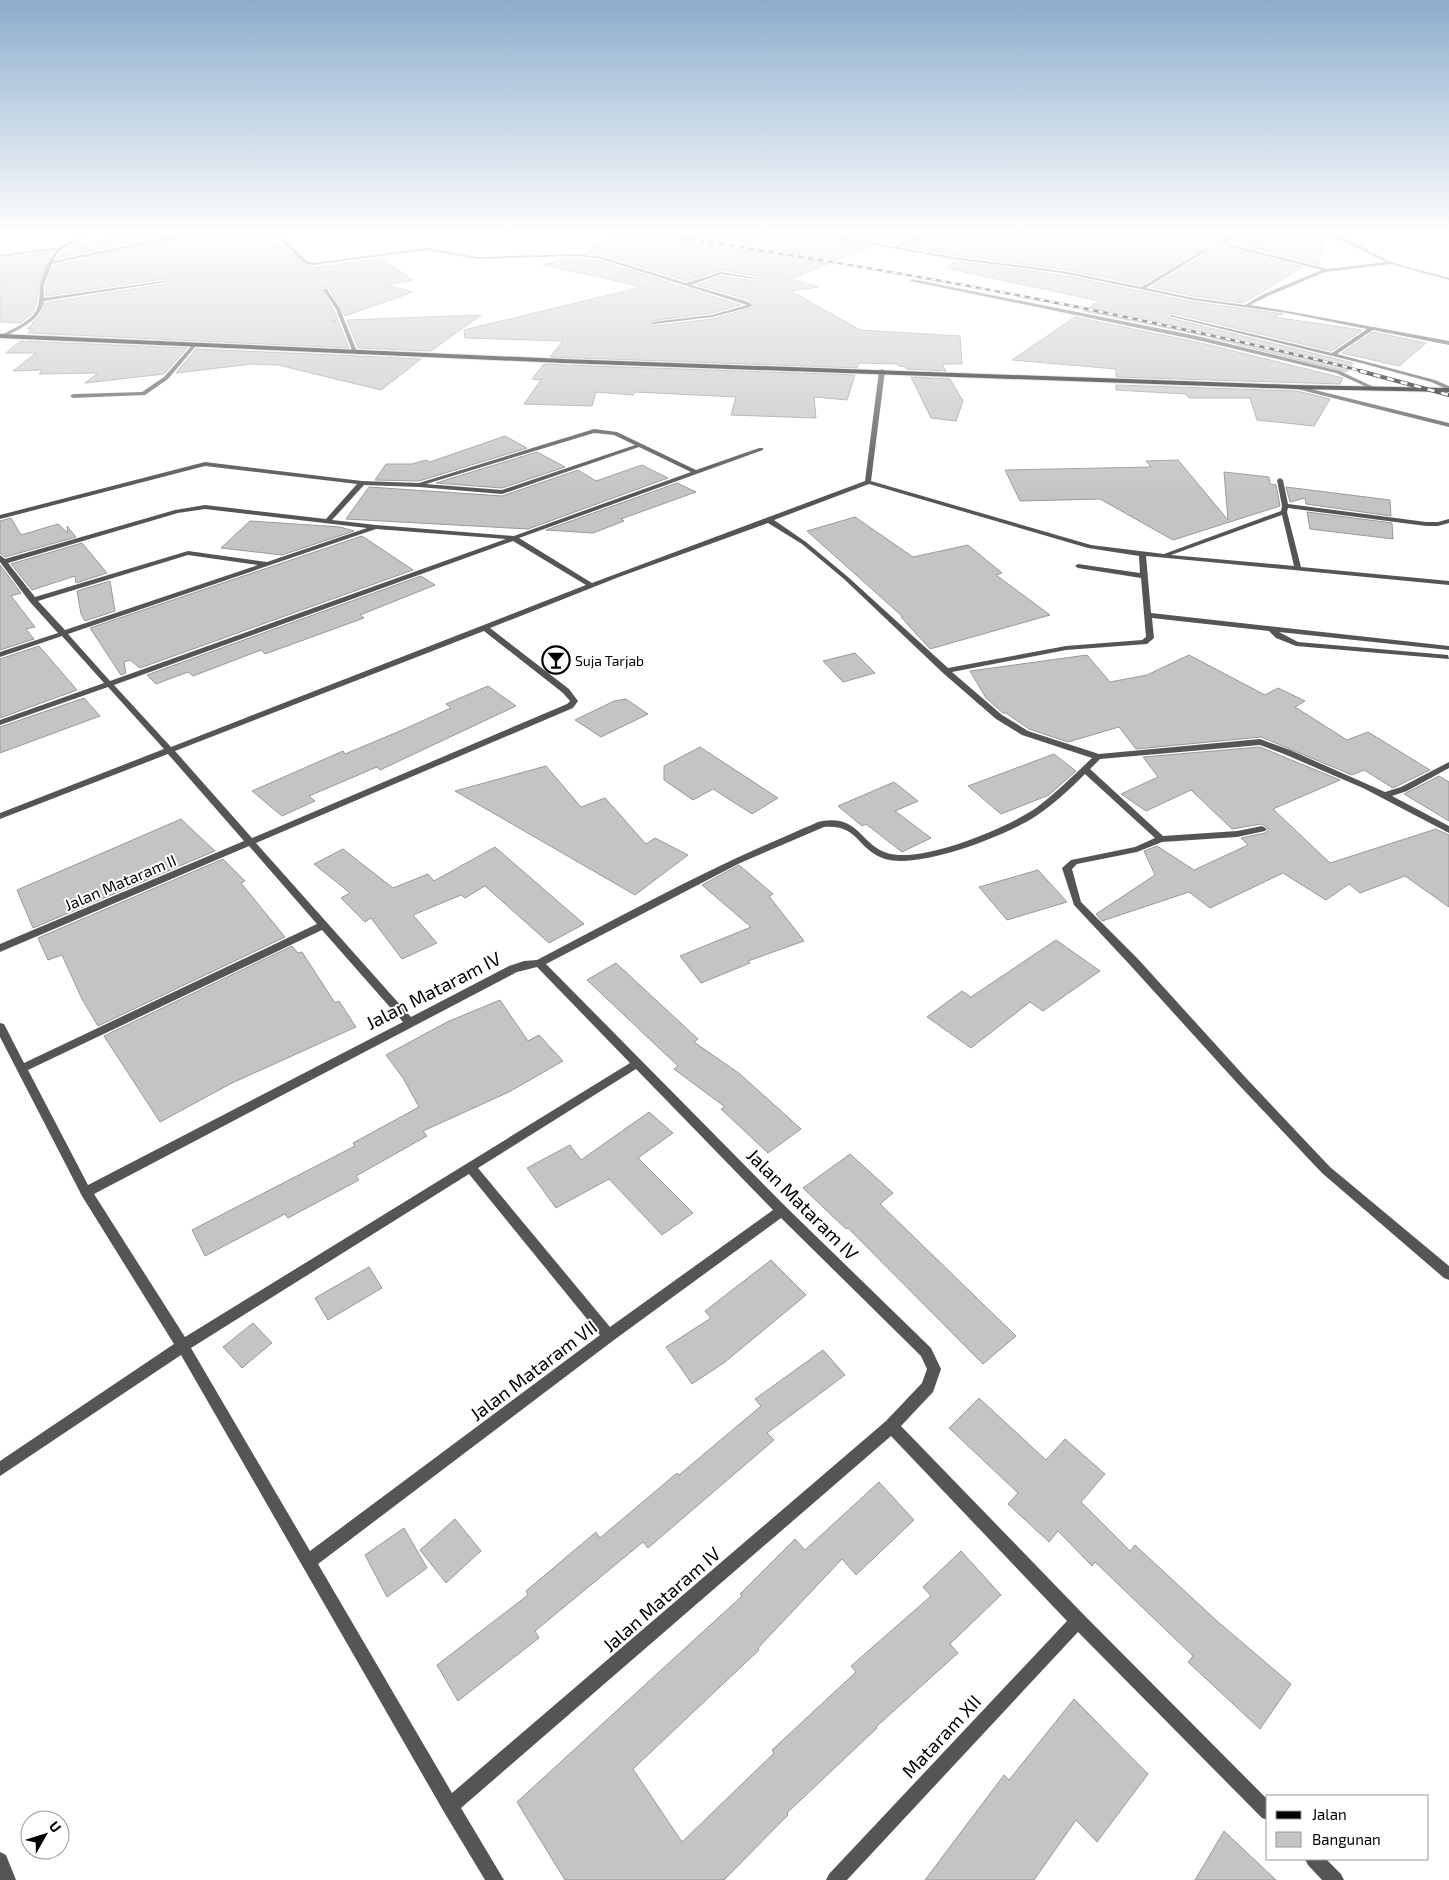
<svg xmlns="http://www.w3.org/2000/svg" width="1449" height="1880" font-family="'Exo 2',sans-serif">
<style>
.building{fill:#c4c4c4;stroke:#999}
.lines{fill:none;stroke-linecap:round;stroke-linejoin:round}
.primary-casing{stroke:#dbdbdb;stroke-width:2}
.street{fill:#555;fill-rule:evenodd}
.primary{fill:#000;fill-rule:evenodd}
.rail-far1-casing{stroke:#000;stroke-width:2.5}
.rail-casing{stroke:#000;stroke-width:4}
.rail-far1{stroke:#fff;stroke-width:2;stroke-dasharray:5;stroke-linecap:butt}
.rail{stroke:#fff;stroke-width:2.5;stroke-dasharray:7;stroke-linecap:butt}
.labels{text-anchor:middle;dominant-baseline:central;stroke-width:4;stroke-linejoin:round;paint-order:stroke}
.far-poi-label{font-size:14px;fill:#000;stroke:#fff;text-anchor:start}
.street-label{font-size:16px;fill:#000;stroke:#fff}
.near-street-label{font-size:19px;fill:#000;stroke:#fff}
</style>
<rect width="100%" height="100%" fill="#fff"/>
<path class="building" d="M 128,233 L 178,233 L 56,258 L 71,246 L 128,236 Z
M 199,233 L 260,233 L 290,252 L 302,264 L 315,268 L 382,258 L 413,280 L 387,285 L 413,292 L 345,316 L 329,288 L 322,288 L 338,319 L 332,321 L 338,321 L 349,348 L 28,333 L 33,329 L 27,329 L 34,323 L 32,323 L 40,315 L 45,303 L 165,284 L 167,282 L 163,279 L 46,296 L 46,285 L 53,266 Z
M 621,233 L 807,233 L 872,246 L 790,279 L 819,287 L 791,291 L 860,330 L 960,336 L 962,364 L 942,364 L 946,371 L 907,369 L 906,367 L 899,366 L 898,364 L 859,363 L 857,368 L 550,357 L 563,341 L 465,338 L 464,330 L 642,287 L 543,265 L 568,258 L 601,261 L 740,305 L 712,313 L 651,321 L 654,326 L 712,319 L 753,308 L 754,303 L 747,299 L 697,285 L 721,276 L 754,281 L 758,278 L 756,276 L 721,270 L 686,281 L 603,255 L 585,253 Z
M 830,233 L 926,233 L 895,244 L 893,243 L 893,238 L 882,242 Z
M 940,233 L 1234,233 L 1218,242 L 1232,250 L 1303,267 L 1243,303 L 1193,296 L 1151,287 L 1206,254 L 1203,248 L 1141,285 L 1062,269 L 946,254 L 906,246 Z
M 1247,233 L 1318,233 L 1322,236 L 1319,265 L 1230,241 Z
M 52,252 L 42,272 L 36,305 L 32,314 L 20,323 L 0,322 L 0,259 Z
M 956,261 L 1062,275 L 1193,302 L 1283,314 L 1273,317 L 1362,330 L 1332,351 L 1171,313 L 1167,315 L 1169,318 L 1353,363 L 1347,372 L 1197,334 L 1084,311 L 1099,301 L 945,268 Z
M 481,315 L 431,351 L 358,348 L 347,320 Z
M 1075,317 L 1197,342 L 1343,378 L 1340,384 L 1116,377 L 1116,369 L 1012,360 Z
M 1373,332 L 1388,335 L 1426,343 L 1399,366 L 1342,353 Z
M 20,341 L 187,348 L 164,374 L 85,383 L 98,373 L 39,374 L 42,370 L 13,371 L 36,353 L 6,353 Z
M 196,349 L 358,356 L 421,359 L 381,390 L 278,365 L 252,364 L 176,373 Z
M 544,364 L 563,365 L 855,375 L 847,400 L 814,397 L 816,418 L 731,415 L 736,397 L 636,392 L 633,395 L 596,392 L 592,406 L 524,404 L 541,380 L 532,379 Z
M 911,377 L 950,379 L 963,401 L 956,421 L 931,418 Z
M 1116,385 L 1297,391 L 1330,399 L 1314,426 L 1257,420 L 1250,398 L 1189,398 L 1186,394 L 1116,390 Z
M 505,436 L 527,448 L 419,481 L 375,480 L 386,464 L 412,464 L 426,460 L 430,462 Z
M 537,452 L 565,467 L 502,488 L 436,483 Z
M 1178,460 L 1228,520 L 1224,472 L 1269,477 L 1270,484 L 1276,485 L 1280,506 L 1173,540 L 1100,499 L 1020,501 L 1005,470 L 1151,467 L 1146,461 Z
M 642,465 L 668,478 L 528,529 L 346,519 L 369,487 L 502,496 L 578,470 L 596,481 Z
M 677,483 L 696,492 L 621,519 L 624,521 L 593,533 L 546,530 Z
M 1286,487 L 1390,500 L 1391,516 L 1306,504 L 1305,498 L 1290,502 Z
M 1307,512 L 1392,523 L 1393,539 L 1310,529 Z
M 855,517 L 913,557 L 968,545 L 1002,573 L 996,575 L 1050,615 L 930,649 L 901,617 L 903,617 L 807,531 Z
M 11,518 L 21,535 L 58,524 L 68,533 L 67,526 L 76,537 L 5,557 L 0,553 L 0,521 Z
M 250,521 L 340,527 L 354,531 L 282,555 L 221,548 Z
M 362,536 L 413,570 L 140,668 L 130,660 L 124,662 L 126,673 L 121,675 L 90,628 Z
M 82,543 L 107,573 L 76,583 L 75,576 L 32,590 L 11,564 Z
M 0,565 L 21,593 L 11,596 L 35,627 L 26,629 L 34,639 L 0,650 Z
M 421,576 L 435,585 L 360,615 L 364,618 L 265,654 L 261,650 L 193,676 L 188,672 L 156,684 L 147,675 Z
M 110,581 L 115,611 L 85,621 L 81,614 L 77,591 Z
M 39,646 L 77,690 L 0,718 L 0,659 Z
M 855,653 L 875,673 L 843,682 L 823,661 Z
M 1087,655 L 1110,682 L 1147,675 L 1189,655 L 1265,695 L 1278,688 L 1305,701 L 1295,707 L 1347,740 L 1368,732 L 1430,770 L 1393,788 L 1364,770 L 1352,775 L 1261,737 L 1136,749 L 1119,727 L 1068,742 L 1029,729 L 1006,713 L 1003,713 L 986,698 L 970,671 Z
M 488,686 L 516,706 L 380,770 L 377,767 L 309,796 L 315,801 L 282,816 L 252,791 L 343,751 L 345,754 L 400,731 L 451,708 L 446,704 Z
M 84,698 L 100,716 L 0,753 L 0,727 Z
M 626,699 L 648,714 L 601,737 L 575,720 L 614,701 Z
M 700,747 L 778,798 L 752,814 L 713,789 L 693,800 L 664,780 L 664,766 Z
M 1260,747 L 1340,780 L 1273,809 L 1330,863 L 1436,829 L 1449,835 L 1449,907 L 1405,876 L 1360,893 L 1349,884 L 1326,900 L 1283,873 L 1210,908 L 1189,892 L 1102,921 L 1096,914 L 1155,875 L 1144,851 L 1157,846 L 1194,870 L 1248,845 L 1241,838 L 1265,833 L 1269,829 L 1262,824 L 1232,829 L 1191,790 L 1146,811 L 1121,794 L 1158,777 L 1143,757 Z
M 1054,754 L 1076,771 L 1049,795 L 1001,814 L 968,786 Z
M 546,766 L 581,807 L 605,798 L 646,844 L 655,838 L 688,855 L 635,895 L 455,791 Z
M 1439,776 L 1449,782 L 1449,821 L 1404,794 Z
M 894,782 L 918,801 L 895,811 L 931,838 L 902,852 L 866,824 L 862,826 L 838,806 Z
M 181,819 L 215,851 L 33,928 L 17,890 Z
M 495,847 L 584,924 L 549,943 L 485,886 L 465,898 L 461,895 L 413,915 L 437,943 L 402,959 L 371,918 L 365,922 L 341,898 L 350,893 L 314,864 L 343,849 L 393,888 L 428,874 L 434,881 Z
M 223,859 L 245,881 L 241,883 L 285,937 L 98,1026 L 82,999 L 62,955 L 48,960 L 38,938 Z
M 739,865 L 773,894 L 769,896 L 804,941 L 748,961 L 750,963 L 701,983 L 680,956 L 751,927 L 702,885 Z
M 1038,870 L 1067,902 L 1007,920 L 979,887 Z
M 1056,940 L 1100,971 L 1043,1011 L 1030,1002 L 971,1048 L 927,1017 L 962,991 L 971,997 Z
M 292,946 L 298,953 L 302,952 L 335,1003 L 339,1001 L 356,1027 L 232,1083 L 160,1122 L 104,1036 Z
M 616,963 L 698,1039 L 694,1042 L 740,1074 L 801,1129 L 768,1153 L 721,1109 L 725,1107 L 674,1069 L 678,1066 L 587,980 Z
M 500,1000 L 528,1041 L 539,1035 L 563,1061 L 509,1092 L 423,1131 L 427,1136 L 356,1176 L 359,1180 L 288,1218 L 285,1214 L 205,1256 L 192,1230 L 355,1146 L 353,1143 L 419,1107 L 403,1078 L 386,1055 L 447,1022 Z
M 649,1112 L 673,1133 L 638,1158 L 693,1213 L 662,1235 L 609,1179 L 556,1208 L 527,1168 L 570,1145 L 581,1160 Z
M 850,1154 L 893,1193 L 880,1204 L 1016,1336 L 983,1364 L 848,1228 L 846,1229 L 803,1188 Z
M 771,1260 L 806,1295 L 725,1362 L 692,1384 L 666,1347 L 711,1318 L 705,1311 Z
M 369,1267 L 382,1288 L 328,1320 L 315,1298 Z
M 253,1323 L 272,1343 L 242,1368 L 223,1347 Z
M 823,1350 L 845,1375 L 767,1433 L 774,1440 L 648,1548 L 643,1542 L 535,1631 L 539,1638 L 458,1701 L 437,1665 L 528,1595 L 526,1591 L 596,1532 L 600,1538 L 677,1473 L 679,1475 L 761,1406 L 755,1399 Z
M 979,1398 L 1046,1460 L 1065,1439 L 1105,1474 L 1081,1502 L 1130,1551 L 1135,1545 L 1217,1621 L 1291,1684 L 1260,1729 L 1188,1662 L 1193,1656 L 1095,1562 L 1092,1566 L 1058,1531 L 1049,1542 L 1008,1504 L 1018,1493 L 949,1428 Z
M 879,1482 L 914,1520 L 856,1575 L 842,1559 L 758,1648 L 759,1650 L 633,1769 L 682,1842 L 774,1753 L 772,1750 L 856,1672 L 851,1666 L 931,1596 L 923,1587 L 961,1551 L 1001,1595 L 950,1644 L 958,1653 L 876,1727 L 877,1728 L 787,1813 L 788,1815 L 724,1880 L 565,1880 L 517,1802 L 742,1596 L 740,1594 L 795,1539 L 805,1550 Z
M 455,1519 L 481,1551 L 446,1583 L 420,1550 Z
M 404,1528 L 427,1568 L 387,1597 L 365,1555 Z
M 1074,1699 L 1148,1774 L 1097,1842 L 1076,1820 L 1034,1880 L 925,1880 L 1004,1775 L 1009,1780 Z
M 1224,1831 L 1276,1880 L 1195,1880 Z"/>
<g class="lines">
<g class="primary-casing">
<path id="primary" d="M 0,334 L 563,359 L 1295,385 L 1449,388 L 1449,392 L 1295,389 L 563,363 L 0,338 Z"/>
</g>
<path class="street" d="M 82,233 L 86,233 L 84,238 C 73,244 58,248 53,261 L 188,233 L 197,233 L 52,264 L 44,285 L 44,298 L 163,281 L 165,282 L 44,301 C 40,321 20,328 5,337 L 1,337 L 1,335 C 12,329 30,322 36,311 C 40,304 39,296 40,288 C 41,275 48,259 57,250 L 0,257 L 0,255 L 60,247 L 81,236 Z
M 277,233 L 281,233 L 282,237 L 307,261 L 313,263 L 426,248 L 477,257 L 578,254 L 602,257 L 686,283 L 721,272 L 756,278 L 754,279 L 721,274 L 691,285 L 746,301 L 752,304 L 751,307 L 712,317 L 654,324 L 652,322 L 712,315 L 747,305 L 601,259 L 578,256 L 477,259 L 426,250 L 313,265 L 303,263 L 279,238 Z
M 809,233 L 819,233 L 896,247 L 896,245 L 932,233 L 938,233 L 898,247 L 946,256 L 1062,271 L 1141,287 L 1203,250 L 1205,252 L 1146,288 L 1193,298 L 1245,305 L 1264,294 L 1322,270 L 1232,248 L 1220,241 L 1239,233 L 1245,233 L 1226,241 L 1236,246 L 1328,269 L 1386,262 L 1344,242 L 1320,233 C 1346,233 1369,253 1392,262 C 1410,269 1430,272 1449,278 L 1449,280 L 1391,264 L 1325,272 L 1268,296 L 1250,305 L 1287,311 L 1449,341 L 1449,345 L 1373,330 L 1337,354 L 1435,380 L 1449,386 L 1449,390 L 1431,382 L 1361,363 L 1169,316 L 1171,315 L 1332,353 L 1367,329 L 1287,313 L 1193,300 L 1062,273 L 946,258 Z
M 912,279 L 1197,336 L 1340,371 L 1376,388 L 1371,389 L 1336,373 L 1197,340 L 910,281 Z
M 323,289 L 327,289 L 340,309 L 358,354 L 353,353 L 336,309 Z
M 194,343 L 196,346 L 168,379 L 145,395 L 73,398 L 70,396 L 73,394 L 142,392 L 164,377 Z
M 882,369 L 885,371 L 871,481 L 1091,545 L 1164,554 L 1281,511 L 1282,506 L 1277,480 L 1280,478 L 1283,480 L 1288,504 L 1426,522 L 1438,522 L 1449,519 L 1449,523 L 1438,526 L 1426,526 L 1288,508 L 1287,512 L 1301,567 L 1449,581 L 1449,585 L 1146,556 L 1151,613 L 1449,646 L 1449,650 L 1279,632 L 1298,642 L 1448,655 L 1449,659 L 1296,646 L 1276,638 L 1269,631 L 1152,618 L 1154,638 L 1147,644 L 1066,650 L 952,672 L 1002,715 L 1028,731 L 1099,754 L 1260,739 L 1290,750 L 1385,792 L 1401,787 L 1449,762 L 1449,768 L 1407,791 L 1392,796 L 1449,826 L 1449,833 L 1363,788 L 1284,754 L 1260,745 L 1100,759 L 1090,769 L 1163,836 L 1237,831 L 1262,826 L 1267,829 L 1265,831 L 1237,837 L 1162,842 L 1137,852 L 1077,864 L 1072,869 L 1081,902 L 1138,959 L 1246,1078 L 1330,1167 L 1449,1266 L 1449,1280 L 1444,1278 L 1322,1173 L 1238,1084 L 1130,965 L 1074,905 L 1062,868 L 1071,860 L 1135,847 L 1155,838 L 1085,774 C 1069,790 1052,806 1033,818 C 1002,837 920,869 885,859 C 856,849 859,824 824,827 L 740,863 L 546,964 L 786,1207 L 931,1348 L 941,1369 L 933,1392 L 901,1426 L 1084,1615 L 1268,1800 L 1268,1820 L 1262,1818 L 1078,1632 L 847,1880 L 826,1880 L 829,1874 L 1067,1621 L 891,1436 L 461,1808 L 504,1880 L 485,1880 L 444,1812 L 181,1355 L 0,1476 L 0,1461 L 174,1344 L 82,1196 L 0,1037 L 0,1023 L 4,1024 L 24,1063 L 317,924 L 249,846 L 0,952 L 0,944 L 244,841 L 168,754 L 0,819 L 0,813 L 164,749 L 108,687 L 0,725 L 0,720 L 104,683 L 62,636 L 0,657 L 0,652 L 58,633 L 30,602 L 0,562 L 0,555 L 5,559 L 175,510 L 205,505 L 326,519 L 357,484 L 205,466 L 0,519 L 0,515 L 205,462 L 362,481 L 419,483 L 594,429 L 617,432 L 696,470 L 759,448 L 763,448 L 763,450 L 519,538 L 592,583 L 865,481 L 879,371 ZM 594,433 L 614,435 L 635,445 L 502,490 L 426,484 ZM 639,447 L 691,472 L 514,536 L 376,525 L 332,520 L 364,485 L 419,487 L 502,494 ZM 869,484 L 1088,548 L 1139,556 L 1140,573 L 1078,564 L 1075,566 L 1078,568 L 1141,578 L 1146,637 L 1142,640 L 1066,646 L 948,668 L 848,577 L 806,542 L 774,520 ZM 205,509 L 367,528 L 267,562 L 188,551 L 35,597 L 8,563 L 178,513 ZM 1282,515 L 1294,566 L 1171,555 ZM 768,523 L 802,544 L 844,579 L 943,673 L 996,719 L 1022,735 L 1092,758 C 1074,775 1056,793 1036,808 C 1007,828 921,864 887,853 C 860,844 859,815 822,821 C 816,822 810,826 804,828 C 791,834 777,840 763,846 C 686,880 612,921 537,960 L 524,961 L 509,966 L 411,1017 L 256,843 L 573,708 L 578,701 L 569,689 L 490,628 L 619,577 ZM 376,529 L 506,539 L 110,681 L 68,634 ZM 513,541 L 586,585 L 171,747 L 114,685 ZM 188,555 L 258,565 L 65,630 L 38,601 ZM 484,631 L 563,693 L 570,701 L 567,704 L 252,838 L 175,751 ZM 322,930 L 403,1022 L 88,1185 L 28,1070 ZM 537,967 L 630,1063 L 185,1337 L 94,1194 L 517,972 ZM 636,1069 L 773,1210 L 610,1327 L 478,1168 ZM 469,1174 L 600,1335 L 310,1551 L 191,1348 ZM 781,1218 L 921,1356 L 927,1369 L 922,1383 L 886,1421 L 452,1793 L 318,1564 L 614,1340 Z
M 1295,385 L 1449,423 L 1449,427 L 1293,388 L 1293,386 Z
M 0,1852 L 6,1855 L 16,1880 L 0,1880 Z
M 1305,1859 L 1326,1859 L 1341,1874 L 1344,1880 L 1322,1880 L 1308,1865 Z"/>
<use href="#primary" class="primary"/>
<g class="rail-far1-casing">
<path id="rail-far1" d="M 645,233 C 811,257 976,285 1140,320 C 1215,336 1291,352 1365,372"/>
</g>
<g class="rail-casing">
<path id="rail" d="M 1360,371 L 1449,395"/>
</g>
<use href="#rail-far1" class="rail-far1"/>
<use href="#rail" class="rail"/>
</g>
<linearGradient id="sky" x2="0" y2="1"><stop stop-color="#8cadcc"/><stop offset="0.47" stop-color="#fff"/><stop offset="1" stop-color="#fff" stop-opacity="0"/></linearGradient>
<rect width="1449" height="496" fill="url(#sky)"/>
<defs>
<g id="bar-ring" transform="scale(1.4375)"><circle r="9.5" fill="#fff" stroke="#000" stroke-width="1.5"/><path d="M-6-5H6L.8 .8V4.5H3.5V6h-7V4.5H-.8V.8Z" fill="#000"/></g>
</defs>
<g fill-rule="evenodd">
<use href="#bar-ring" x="556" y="660"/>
</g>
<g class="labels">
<g class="far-poi-label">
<text x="575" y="660">Suja Tarjab</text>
</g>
<g class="street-label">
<text transform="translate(120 882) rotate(-23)">Jalan Mataram II</text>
</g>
<g class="near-street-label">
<text transform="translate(433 990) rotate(-27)">Jalan Mataram IV</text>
<text transform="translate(803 1204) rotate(45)">Jalan Mataram IV</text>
<text transform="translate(533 1370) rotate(-37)">Jalan Mataram VII</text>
<text transform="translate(661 1599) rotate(-41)">Jalan Mataram IV</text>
<text transform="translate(941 1736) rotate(-47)">Mataram XII</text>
</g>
</g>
<rect x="1266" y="1795" width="162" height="65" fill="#ffffff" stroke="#999999"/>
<rect x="1276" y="1811" width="25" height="8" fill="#000000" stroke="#999999"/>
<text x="1312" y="1820" font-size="15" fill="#000000">Jalan</text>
<rect x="1276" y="1832" width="25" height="15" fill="#c4c4c4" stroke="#999999"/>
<text x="1312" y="1845" font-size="15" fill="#000000">Bangunan</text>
<g transform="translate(45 1835) rotate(51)"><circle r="24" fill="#ffffff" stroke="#999999"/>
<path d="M0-4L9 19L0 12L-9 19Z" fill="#000000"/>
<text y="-8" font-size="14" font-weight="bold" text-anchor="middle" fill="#000000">U</text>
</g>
</svg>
